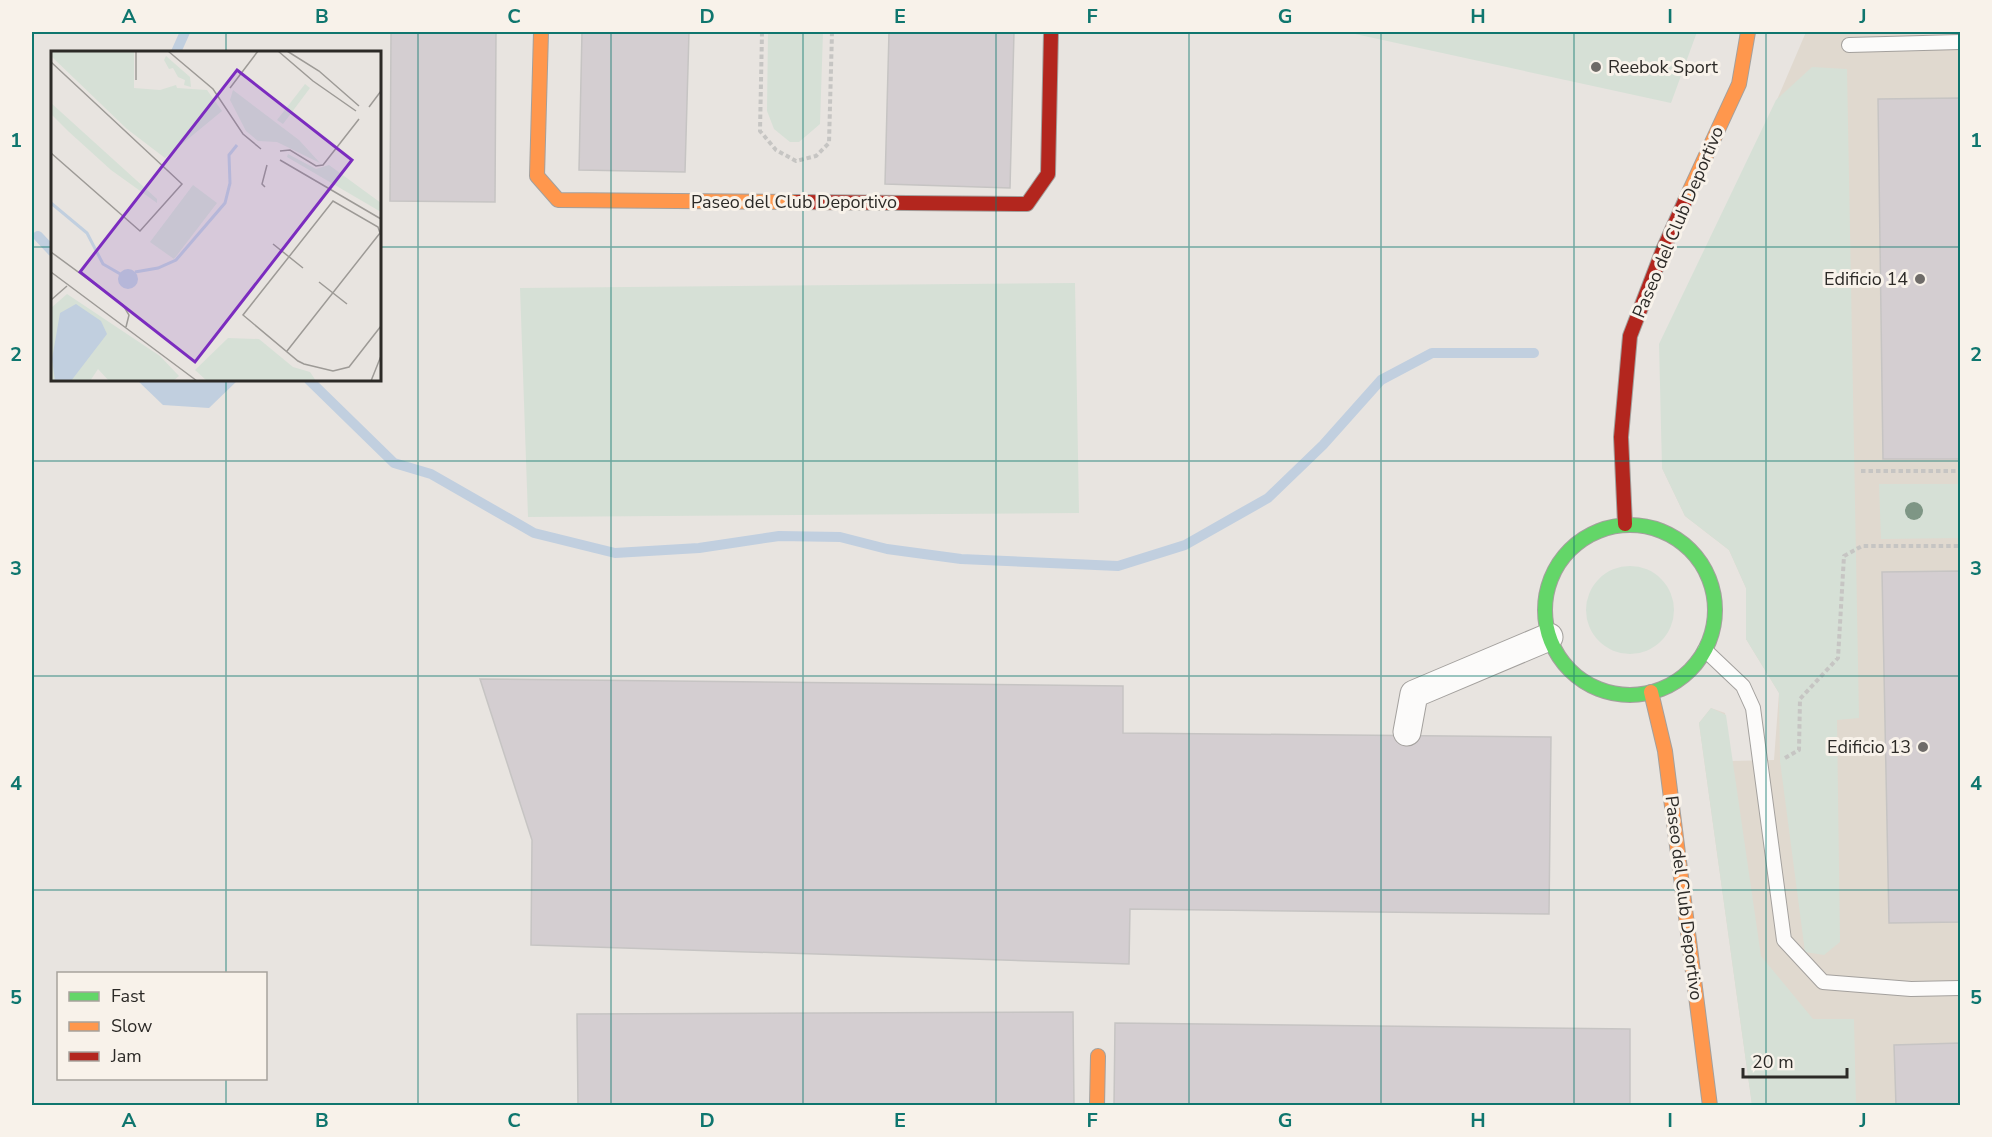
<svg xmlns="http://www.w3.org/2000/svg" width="1992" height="1137" font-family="'Nunito Sans',sans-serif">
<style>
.built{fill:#e0d9cf}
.green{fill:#d6e0d6}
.water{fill:#c1cfdf}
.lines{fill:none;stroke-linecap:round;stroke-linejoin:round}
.stream{stroke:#c1cfdf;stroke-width:10}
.building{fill:#d4ced1;stroke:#c6c4c3;stroke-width:1.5}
.lane-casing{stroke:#a3a09d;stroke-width:16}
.street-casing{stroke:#a3a09d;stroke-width:29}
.fast-casing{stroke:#a3a09d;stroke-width:16}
.slow-casing{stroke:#a3a09d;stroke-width:16}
.jam-casing{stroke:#a3a09d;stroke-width:16}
.path{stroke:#c6c5c3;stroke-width:4;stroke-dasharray:4.5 3;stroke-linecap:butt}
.lane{stroke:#fcfbfa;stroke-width:14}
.street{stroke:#fcfbfa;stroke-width:27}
.fast{stroke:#63d668;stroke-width:14}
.slow{stroke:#ff974d;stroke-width:14}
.jam{stroke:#b3261e;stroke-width:14}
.tree{fill:#7e9685}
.grid{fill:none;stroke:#0f766e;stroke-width:1.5;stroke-opacity:0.55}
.poi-dot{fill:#6e6b68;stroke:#f8f2ea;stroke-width:2}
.labels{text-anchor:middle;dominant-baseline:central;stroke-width:6;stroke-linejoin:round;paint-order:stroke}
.poi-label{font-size:18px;fill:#2c2a27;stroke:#f8f2ea;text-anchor:end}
.street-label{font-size:18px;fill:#2c2a27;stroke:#f8f2ea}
.inset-river{fill:none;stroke:#c1cfdf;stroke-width:3}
.inset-road{fill:none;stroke:#9d9a96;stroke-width:1.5}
.view{fill:#7b2cbf;fill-opacity:0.15;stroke:#7b2cbf;stroke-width:3}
.inset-edge{fill:none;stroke:#2c2a27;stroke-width:3}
.neatline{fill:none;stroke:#0f766e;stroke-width:2}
.grid-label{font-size:20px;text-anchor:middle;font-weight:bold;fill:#0f766e}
</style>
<rect width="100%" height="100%" fill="#e8e4e0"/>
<path class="built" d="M 1806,32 L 1960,32 L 1960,1105 L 1752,1105 L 1699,723 L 1711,708 L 1725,713 L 1731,761 L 1774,760 L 1779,693 L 1746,639 L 1746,588 L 1729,550 L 1685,516 L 1662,468 L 1756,149 Z"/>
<path class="green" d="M 768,32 L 823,32 L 820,124 L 799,142 L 790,142 L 774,129 L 767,111 Z
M 1346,32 L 1697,32 L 1671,103 Z
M 1812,67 L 1847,69 L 1859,718 L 1837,720 L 1840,942 L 1824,955 L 1805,952 L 1780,761 L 1779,693 L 1746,639 L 1746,588 L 1729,550 L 1685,516 L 1662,468 L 1659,344 L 1776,100 Z
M 1075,283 L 1079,513 L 528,517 L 520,288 Z
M 1879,484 L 1960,484 L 1960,538 L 1881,539 Z
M1586 610a44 44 0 1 1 88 0a44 44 0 1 1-88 0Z
M 1711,708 L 1726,715 L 1761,956 L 1813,1019 L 1854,1019 L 1856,1105 L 1752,1105 L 1699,723 Z"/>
<path class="water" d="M 137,380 L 238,380 L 209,408 L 163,405 Z"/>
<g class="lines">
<path class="stream" d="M 176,52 L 185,32
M 38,236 L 52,251
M 309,380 L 394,463 L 431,474 L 534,533 L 615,553 L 699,548 L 779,536 L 840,537 L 887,549 L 961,559 L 1118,566 L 1185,545 L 1268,498 L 1323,445 L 1381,380 L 1432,353 L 1534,353"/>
</g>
<path class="building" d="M 391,32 L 496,32 L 495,202 L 390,201 Z
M 582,32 L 689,32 L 685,172 L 579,170 Z
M 889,32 L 1014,32 L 1010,188 L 885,184 Z
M 1960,98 L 1960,459 L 1883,459 L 1878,99 Z
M 1960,571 L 1960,922 L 1889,923 L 1882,572 Z
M 480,679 L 1123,686 L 1123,733 L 1551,737 L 1549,914 L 1130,909 L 1129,964 L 531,945 L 532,840 Z
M 1073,1012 L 1074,1106 L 578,1106 L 577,1014 Z
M 1115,1023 L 1630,1029 L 1630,1106 L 1114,1106 Z
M 1960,1043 L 1960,1106 L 1896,1106 L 1894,1045 Z"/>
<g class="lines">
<g class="lane-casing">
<path id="lane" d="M 1849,45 L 1960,42
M 1705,650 L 1743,686 L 1753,708 L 1784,940 L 1823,982 L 1911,989 L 1960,988"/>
</g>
<g class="street-casing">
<path id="street" d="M 1407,732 L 1414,694 L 1549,637"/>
</g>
<g class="fast-casing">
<path id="fast" d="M1545 610a85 85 0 1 1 170 0a85 85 0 1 1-170 0Z"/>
</g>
<g class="slow-casing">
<path id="slow" d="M 541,32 L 537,176 L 558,200 L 797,202
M 1685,201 L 1739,84 L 1748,32
M 1651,692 L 1665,751 L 1710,1106
M 1097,1106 L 1098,1056"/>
</g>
<g class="jam-casing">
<path id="jam" d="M 797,202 L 1027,204 L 1048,174 L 1051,32
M 1625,524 L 1621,437 L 1630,336 L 1663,250 L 1685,201"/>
</g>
<path class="path" d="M 762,32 L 760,131 L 776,150 L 796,161 L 816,156 L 829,143 L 832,32
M 1861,471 L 1960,471
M 1785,758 L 1799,750 L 1800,699 L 1838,658 L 1844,556 L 1862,546 L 1960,546"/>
<use href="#lane" class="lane"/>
<use href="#street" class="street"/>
<use href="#fast" class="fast"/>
<use href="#slow" class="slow"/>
<use href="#jam" class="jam"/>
</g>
<circle class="tree" cx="1914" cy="511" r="9"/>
<path class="grid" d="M 226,32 L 226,52M 418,32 L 418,1106M 611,32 L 611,1106M 803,32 L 803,1106M 996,32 L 996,1106M 1189,32 L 1189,1106M 1381,32 L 1381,1106M 1574,32 L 1574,1106M 1766,32 L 1766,1106M 32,247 L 52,247M 380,247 L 1960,247M 226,380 L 226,974M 32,461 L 1960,461M 32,676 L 1960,676M 32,890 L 1960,890M 226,1078 L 226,1106"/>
<g class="poi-dot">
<circle cx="1596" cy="67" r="6"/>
<circle cx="1920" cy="279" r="6"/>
<circle cx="1923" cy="747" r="6"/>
</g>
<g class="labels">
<g class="poi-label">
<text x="1608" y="67" text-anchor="start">Reebok Sport</text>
<text x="1908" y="279">Edificio 14</text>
<text x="1911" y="747">Edificio 13</text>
</g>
<g class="street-label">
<text x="794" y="202">Paseo del Club Deportivo</text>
<text transform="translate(1678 222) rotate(-67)">Paseo del Club Deportivo</text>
<text transform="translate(1684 898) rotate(83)">Paseo del Club Deportivo</text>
</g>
</g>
<g transform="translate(51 51)">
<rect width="330" height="330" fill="#e8e4e0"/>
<path d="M 0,0 L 83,0 L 83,37 L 109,39 L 125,34 L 126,37 L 156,39 L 171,60 L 114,107 L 76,78 L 0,5 ZM 115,5 L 139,26 L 140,36 L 133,34 L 134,29 L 127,26 L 122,17 L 118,18 L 113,9 ZM 254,33 L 259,37 L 232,73 L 226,69 ZM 182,39 L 248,89 L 269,112 L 226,91 L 207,90 L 195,80 L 179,49 ZM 0,52 L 106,148 L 106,152 L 60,119 L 17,80 L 0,63 ZM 237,103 L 265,118 L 278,114 L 330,152 L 330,161 L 236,106 ZM 142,134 L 166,152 L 123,208 L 99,191 ZM 16,243 L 109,305 L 128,325 L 122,330 L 58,330 L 47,318 L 39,330 L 0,330 L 0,257 ZM 177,287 L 208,288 L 242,316 L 259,321 L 265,330 L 156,330 L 144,319 Z" fill="#d6e0d6"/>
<path d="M67 228a10 10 0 1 1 20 0a10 10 0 1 1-20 0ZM 25,253 L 50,270 L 56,283 L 20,330 L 4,330 L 1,308 L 9,262 Z" fill="#c1cfdf"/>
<path class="inset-river" d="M 0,152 L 36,182 L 52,213 L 71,224M 84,221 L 107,217 L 125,209 L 174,152 L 179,132 L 178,104 L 186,94"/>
<path class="inset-road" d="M 85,0 L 85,29M 117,0 L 162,38 L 192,83 L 210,98M 227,0 L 262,30 L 305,60M 236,0 L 268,20 L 308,55M 0,11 L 131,133 L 89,180 L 0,102M 179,37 L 207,0M 318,56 L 330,40M 229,100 L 239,99 L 265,115 L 272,114 L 308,68M 229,109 L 330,168M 214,136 L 211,133 L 216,114M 222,193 L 252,217M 0,201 L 72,254 L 78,264 L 75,276M 0,221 L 146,330M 268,231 L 296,253M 0,249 L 16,235M 236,300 L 329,182 L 327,176 L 282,150 L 192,264 L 247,310 L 253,313 L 282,320 L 298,316 L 330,275M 320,330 L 330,305"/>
<path class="view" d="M 186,19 L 301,109 L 144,311 L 29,221 Z"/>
<rect width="330" height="330" class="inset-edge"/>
</g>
<rect width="1992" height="1137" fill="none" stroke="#f8f2ea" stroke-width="66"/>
<rect x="57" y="972" width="210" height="108" fill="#f8f2ea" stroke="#a6a29c" stroke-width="1.5"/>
<rect x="69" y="992" width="30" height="9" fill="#63d668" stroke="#a6a29c" stroke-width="1.5"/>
<text x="111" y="1002" font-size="18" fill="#2c2a27">Fast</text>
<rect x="69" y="1022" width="30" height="9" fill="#ff974d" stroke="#a6a29c" stroke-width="1.5"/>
<text x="111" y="1032" font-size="18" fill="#2c2a27">Slow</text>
<rect x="69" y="1052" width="30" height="9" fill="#b3261e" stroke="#a6a29c" stroke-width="1.5"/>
<text x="111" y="1062" font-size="18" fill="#2c2a27">Jam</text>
<path d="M1743 1068v9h104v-9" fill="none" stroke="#2c2a27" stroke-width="3"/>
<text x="1752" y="1068" font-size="18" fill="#2c2a27" stroke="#f8f2ea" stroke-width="4.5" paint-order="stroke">20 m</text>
<rect x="33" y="33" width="1926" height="1071" class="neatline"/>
<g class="grid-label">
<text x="129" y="23">A</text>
<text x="322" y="23">B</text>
<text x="514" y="23">C</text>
<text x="707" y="23">D</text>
<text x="900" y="23">E</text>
<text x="1092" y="23">F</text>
<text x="1285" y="23">G</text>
<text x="1478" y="23">H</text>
<text x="1670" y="23">I</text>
<text x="1863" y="23">J</text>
<text x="16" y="147">1</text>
<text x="1976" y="147">1</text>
<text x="16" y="361">2</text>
<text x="1976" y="361">2</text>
<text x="16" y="575">3</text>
<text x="1976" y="575">3</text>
<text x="16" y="790">4</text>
<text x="1976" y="790">4</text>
<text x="16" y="1004">5</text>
<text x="1976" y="1004">5</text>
<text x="129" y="1127">A</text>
<text x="322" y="1127">B</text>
<text x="514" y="1127">C</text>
<text x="707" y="1127">D</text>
<text x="900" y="1127">E</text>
<text x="1092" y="1127">F</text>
<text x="1285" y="1127">G</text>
<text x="1478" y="1127">H</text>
<text x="1670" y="1127">I</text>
<text x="1863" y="1127">J</text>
</g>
</svg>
